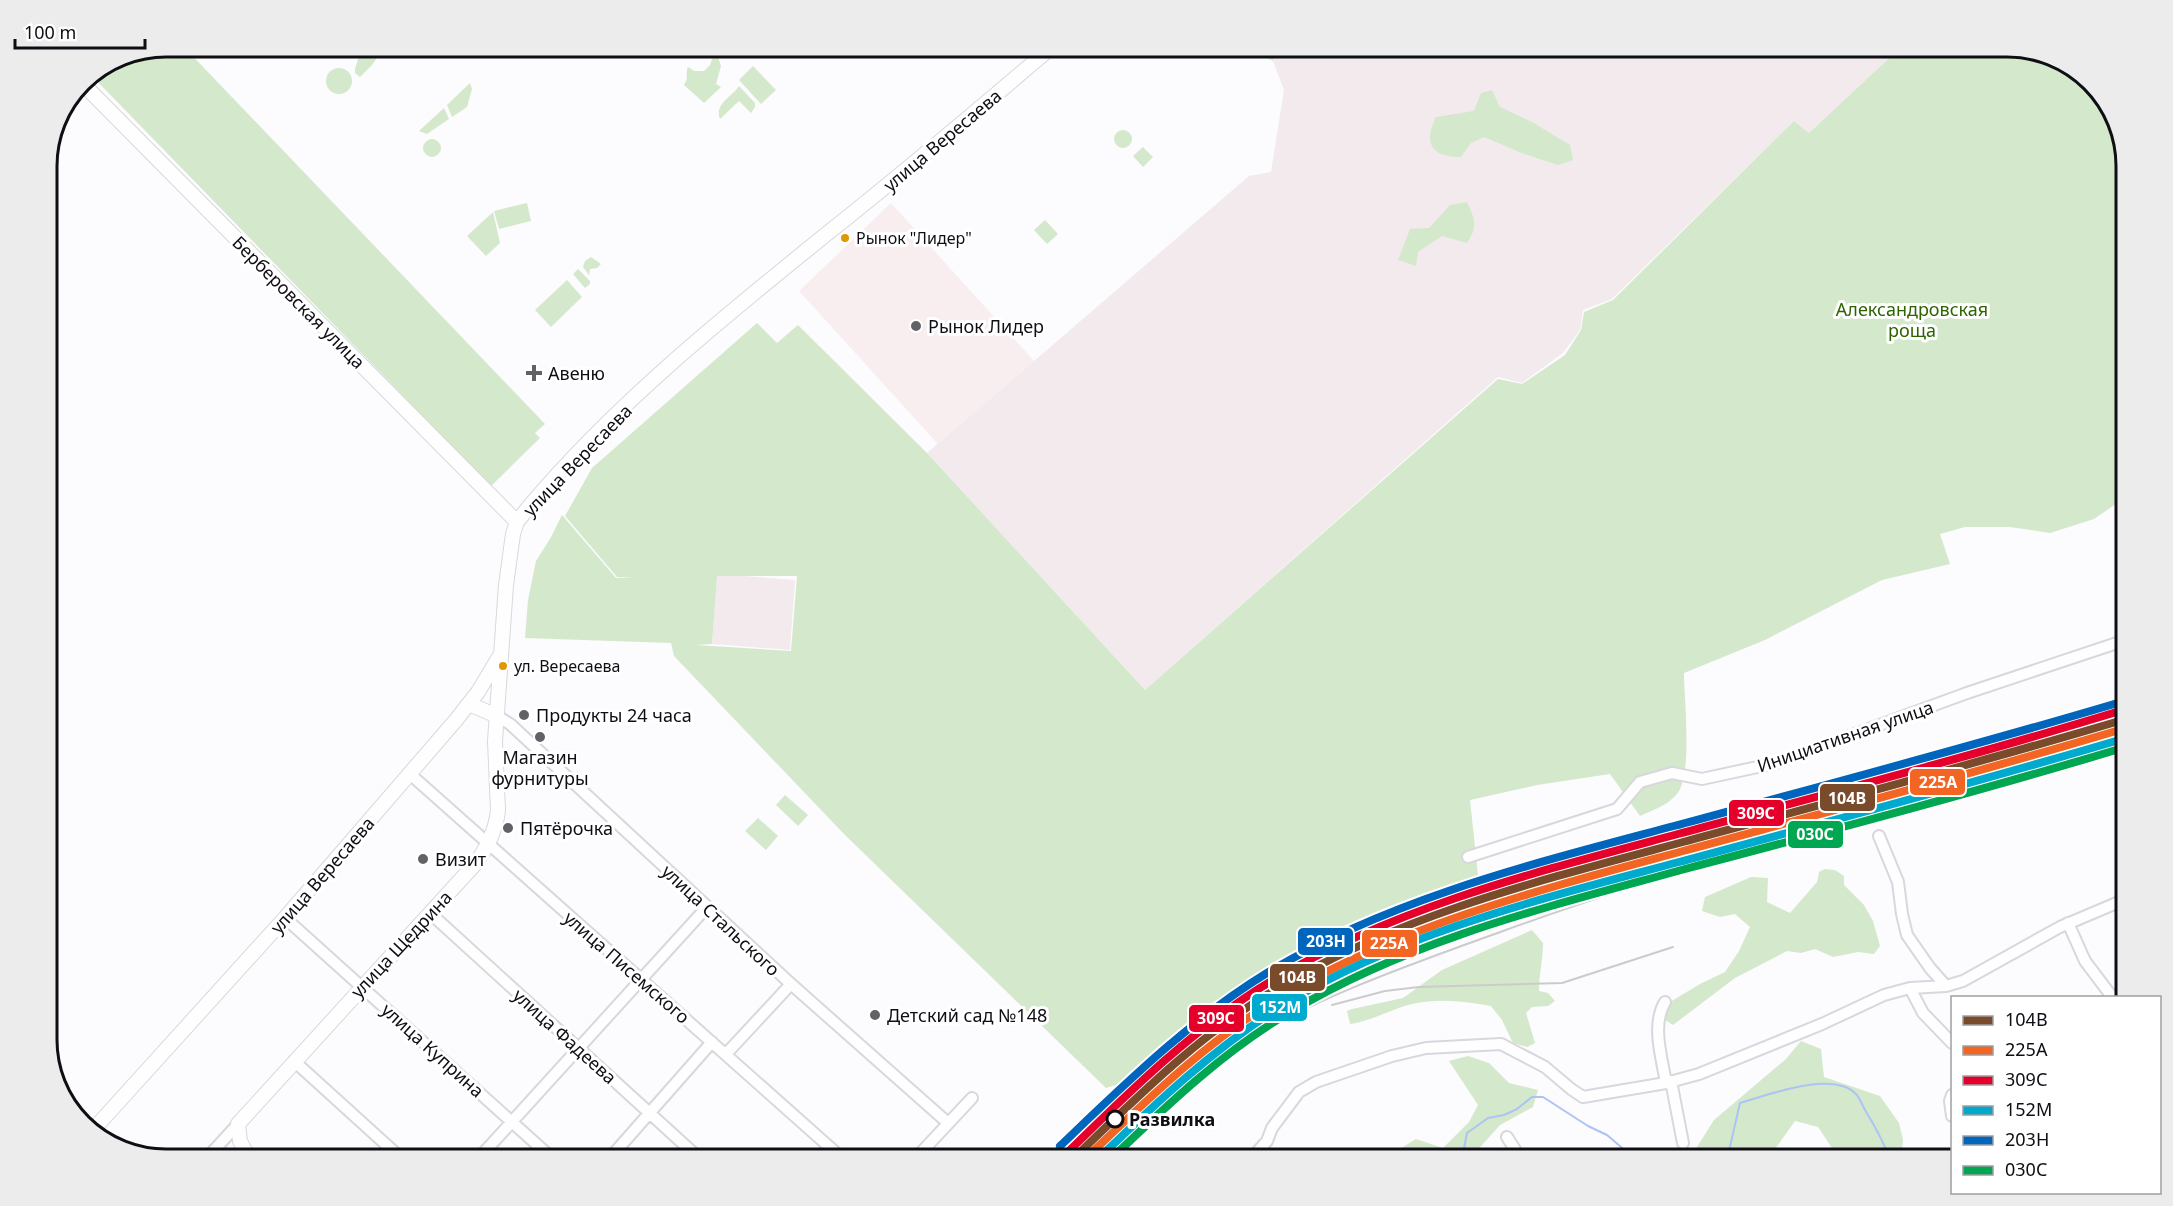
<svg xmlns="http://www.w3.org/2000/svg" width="2173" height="1206" font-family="'Noto Sans',sans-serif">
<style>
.commercial{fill:#f8eeef}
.industrial{fill:#f3eaed}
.green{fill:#d4e8cc;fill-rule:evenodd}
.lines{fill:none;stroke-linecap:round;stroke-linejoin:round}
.stream{stroke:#acc4f4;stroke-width:2}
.street-casing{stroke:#d8d7dc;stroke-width:14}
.secondary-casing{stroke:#d8d7dc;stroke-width:16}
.street{stroke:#fffeff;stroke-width:10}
.secondary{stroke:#fffeff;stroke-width:14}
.rail{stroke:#cccbcc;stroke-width:2}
.rail-1-casing{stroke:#fff;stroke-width:12}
.rail-2-casing{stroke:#fff;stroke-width:12}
.rail-3-casing{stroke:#fff;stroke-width:12}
.rail-4-casing{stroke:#fff;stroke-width:12}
.rail-5-casing{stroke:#fff;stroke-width:12}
.rail-6-casing{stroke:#fff;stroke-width:12}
.rail-1{stroke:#7a4b2a;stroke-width:8}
.rail-2{stroke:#f26522;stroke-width:8}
.rail-3{stroke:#e4002b;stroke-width:8}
.rail-4{stroke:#00a9ce;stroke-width:8}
.rail-5{stroke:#0065bd;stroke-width:8}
.rail-6{stroke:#00a651;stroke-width:8}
.bus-dot{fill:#e09702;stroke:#fff;stroke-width:2}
.poi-dot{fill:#626167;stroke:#fff;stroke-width:2}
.stop-dot{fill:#fff;stroke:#0f0e15;stroke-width:3}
.labels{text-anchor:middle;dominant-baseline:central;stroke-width:6;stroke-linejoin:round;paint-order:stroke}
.bus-label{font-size:16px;fill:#0f0e15;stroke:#fff;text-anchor:start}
.street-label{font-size:18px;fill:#0f0e15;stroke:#fff}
.park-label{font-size:18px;fill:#2d6400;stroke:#fff}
.poi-label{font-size:18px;fill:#0f0e15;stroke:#fff;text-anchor:start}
.stop-label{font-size:18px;font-weight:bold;fill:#0f0e15;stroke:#fff;text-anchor:start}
.rim{fill:none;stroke:#0f0e15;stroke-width:3}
.line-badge{stroke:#fff;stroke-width:2}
.badge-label{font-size:16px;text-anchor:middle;font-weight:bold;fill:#fff}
</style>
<rect width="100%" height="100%" fill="#fcfbfe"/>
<path class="commercial" d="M 891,203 L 1034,361 L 938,444 L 799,291 Z"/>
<path class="industrial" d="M 1276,47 L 1901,47 L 1809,133 L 1794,121 L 1612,299 L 1583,310 L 1580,330 L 1563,353 L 1522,383 L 1498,377 L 1145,690 L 927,453 L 1249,176 L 1271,172 L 1284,90 L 1273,61 Z
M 717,574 L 795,580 L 790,650 L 712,644 Z"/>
<path class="green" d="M 166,47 L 184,47 L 545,424 L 535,433 L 540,438 L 491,486 L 91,75 L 121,55 Z
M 362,47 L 373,53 L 377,58 L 372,65 L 360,77 L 355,73 L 355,69 Z
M 1245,47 L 1276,47 L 1273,61 Z
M 1901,47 L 2007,47 L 2066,62 L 2107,100 L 2126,159 L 2126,497 L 2094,519 L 2050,533 L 2010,527 L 1965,527 L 1940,534 L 1950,564 L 1882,580 L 1765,640 L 1684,673 C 1684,699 1693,775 1677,794 C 1668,805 1653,810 1640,816 L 1610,774 L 1537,785 L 1470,800 L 1480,894 L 1369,935 L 1255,989 L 1147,1075 L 1106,1088 L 844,834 L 674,656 L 671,643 L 525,638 L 528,600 L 536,561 L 550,539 L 562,515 L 616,578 L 634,577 L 617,577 L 565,516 L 592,468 L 757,323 L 777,343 L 798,325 L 927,453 L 1145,690 L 1498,379 L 1522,384 L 1565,355 L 1581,330 L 1584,312 L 1613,300 L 1794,121 L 1809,133 ZM 717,576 L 797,576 L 791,651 L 696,645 L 712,644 Z
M 718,57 L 721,66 L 716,84 L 721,87 L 704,103 L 684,85 C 689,78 685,73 688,67 L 694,71 L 704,71 L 710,65 L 712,59 Z
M 753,66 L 776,90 L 761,104 L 739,80 Z
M326 81a13 13 0 1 1 26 0a13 13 0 1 1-26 0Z
M 470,83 L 472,89 L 467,107 L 452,117 L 447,105 Z
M 739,86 L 755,103 L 755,107 L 751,113 L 739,101 L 720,119 C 714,104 732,97 739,86 Z
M 1492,90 L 1500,107 L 1532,122 L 1570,145 L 1573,160 L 1558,165 L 1519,152 L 1484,137 L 1471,143 L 1461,157 C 1431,157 1423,143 1436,117 L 1474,111 L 1481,93 Z
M 444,108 L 449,119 L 427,134 L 419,131 Z
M1114 139a9 9 0 1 1 18 0a9 9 0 1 1-18 0Z
M423 148a9 9 0 1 1 18 0a9 9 0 1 1-18 0Z
M 1143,147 L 1153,157 L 1143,167 L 1133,156 Z
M 1467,202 C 1475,219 1478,227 1467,243 L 1442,236 L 1418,252 L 1416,266 L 1398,260 L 1410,229 L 1429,228 L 1450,205 Z
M 527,203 L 531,221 L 499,229 L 494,211 Z
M 493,212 L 500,243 L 486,256 L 467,236 Z
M 1045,220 L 1058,234 L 1047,244 L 1034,230 Z
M 591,257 L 601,264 L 597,268 L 590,269 L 589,275 L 583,267 L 585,261 Z
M 578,269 L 590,281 L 590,284 L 585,288 L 573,274 Z
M 567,280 L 582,297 L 551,327 L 535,310 Z
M 785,795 L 808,815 L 798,826 L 776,805 Z
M 758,818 L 778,836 L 766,850 L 745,831 Z
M 1825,869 L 1835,870 L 1844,876 L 1844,885 L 1864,905 L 1873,921 L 1880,946 L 1874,954 L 1858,952 L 1833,957 L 1815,949 L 1801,953 L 1787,951 L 1735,978 L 1673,1025 L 1662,1018 L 1670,1002 L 1700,984 L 1725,972 L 1739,951 L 1750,927 L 1735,914 L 1720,917 L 1702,911 L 1705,897 L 1751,877 L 1768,878 L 1767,902 L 1790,913 L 1817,882 L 1819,872 Z
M 1532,930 L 1543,943 C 1543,959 1539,974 1539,991 L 1548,993 L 1555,1001 L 1548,1006 L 1532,1007 L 1526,1013 L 1535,1043 L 1527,1047 L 1513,1043 L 1502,1020 L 1491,1006 C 1464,1001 1439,998 1412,1004 C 1391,1009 1372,1021 1350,1024 L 1347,1011 L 1352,1009 L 1403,998 L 1442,970 Z
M 1801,1041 L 1821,1049 L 1824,1077 L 1880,1096 L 1899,1123 L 1903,1140 L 1901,1159 L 1843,1159 L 1832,1148 L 1818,1127 L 1795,1121 L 1768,1159 L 1693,1159 L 1692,1155 L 1714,1120 L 1786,1059 Z
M 1468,1056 L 1489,1063 L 1509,1083 L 1538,1090 L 1533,1107 L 1500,1125 L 1474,1154 L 1472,1159 L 1384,1159 L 1416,1139 L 1443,1148 L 1469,1122 L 1478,1105 L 1449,1061 Z"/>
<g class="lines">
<path class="stream" d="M 1462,1159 L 1467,1133 L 1488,1118 L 1504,1115 L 1517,1109 L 1532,1097 L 1543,1097 L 1588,1126 L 1607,1135 L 1635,1159
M 1722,1159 L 1729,1151 L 1740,1103 C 1768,1095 1832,1070 1856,1094 C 1860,1098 1862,1105 1865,1110 C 1875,1126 1883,1141 1890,1159"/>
<g class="street-casing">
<path id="street" d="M 497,716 L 510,724 L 791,984 L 948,1123
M 410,774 L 843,1159
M 1879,836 L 1898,882 L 1902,914 L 1907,935 L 1930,968 L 1946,986
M 1468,857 L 1617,809 L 1640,782 L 1672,773 L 1702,779 L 1776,763 L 1967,693 L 2126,640
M 430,913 L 700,1159
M 285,918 L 553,1159
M 2068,923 L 2085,961 L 2113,998
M 1910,988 L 1923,1013 L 1952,1043
M 1665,1002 C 1651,1025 1662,1058 1666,1083
M 726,1054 L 791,984
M 294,1061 L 402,1159
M 1671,1081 L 1683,1143
M 1952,1095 L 1950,1101 L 1952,1116
M 1507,1137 L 1521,1159
M 206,1159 L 238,1124
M 478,1159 L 707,907
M 609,1159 L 712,1042
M 915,1159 L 972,1098
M 1251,1159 L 1267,1141 L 1272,1128 L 1299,1092 L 1316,1082 L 1392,1056 L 1426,1048 L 1501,1044 L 1545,1067 L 1571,1089 L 1583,1097 L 1666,1083 L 1699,1074 L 1822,1024 L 1884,995 L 1910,988 L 1946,986 L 1963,981 L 2060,927 L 2126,899"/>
</g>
<g class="secondary-casing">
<path id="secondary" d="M 81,82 L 517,522
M 469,704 L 497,716
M 93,1130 L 285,918 L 456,720 L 478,692 L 499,657
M 249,1159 L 240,1141 L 238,1124 L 475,864 C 487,848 496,830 498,810 L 495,741 L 506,585 L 513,534 L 517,522 L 528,508 C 614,405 725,316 829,232 C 905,172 979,109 1053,46"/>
</g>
<use href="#street" class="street"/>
<use href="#secondary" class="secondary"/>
<path class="rail" d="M 1332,1005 L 1385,991 L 1419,987 L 1562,983 L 1673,947
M 1091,1159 C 1139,1117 1187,1075 1243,1042 C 1324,994 1415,963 1503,931 C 1591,899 1679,872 1767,845 C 1887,808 2006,772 2126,739"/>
<g class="rail-1-casing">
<path id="rail-1" d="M 1073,1159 C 1137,1097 1201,1033 1278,988 C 1402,914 1545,879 1683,842 C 1831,802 1979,763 2126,719"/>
</g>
<g class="rail-2-casing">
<path id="rail-2" d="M 1085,1159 C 1147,1100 1210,1038 1284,995 C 1407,923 1547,888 1683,851 C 1831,811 1980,772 2126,728"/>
</g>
<g class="rail-3-casing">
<path id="rail-3" d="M 1067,1153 C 1131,1090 1196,1026 1273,980 C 1397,906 1540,871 1678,834 C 1827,794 1976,755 2123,710"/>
</g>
<g class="rail-4-casing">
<path id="rail-4" d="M 1098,1159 C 1156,1103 1216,1046 1285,1004 C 1405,931 1545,898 1679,862 C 1828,822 1978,782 2126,738"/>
</g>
<g class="rail-5-casing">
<path id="rail-5" d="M 1060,1146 C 1125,1084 1190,1020 1267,973 C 1391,898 1536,863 1674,826 C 1823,786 1973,746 2121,702"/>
</g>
<g class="rail-6-casing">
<path id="rail-6" d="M 1111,1159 C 1167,1105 1225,1050 1292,1011 C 1412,939 1551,906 1685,869 C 1832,830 1980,791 2126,747"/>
</g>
<use href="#rail-1" class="rail-1"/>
<use href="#rail-2" class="rail-2"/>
<use href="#rail-3" class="rail-3"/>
<use href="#rail-4" class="rail-4"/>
<use href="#rail-5" class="rail-5"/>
<use href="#rail-6" class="rail-6"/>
</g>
<g class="bus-dot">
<circle cx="845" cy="238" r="5"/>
<circle cx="503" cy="666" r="5"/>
</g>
<g class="poi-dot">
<circle cx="916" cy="326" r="6"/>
<path d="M531 364h6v6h6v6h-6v6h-6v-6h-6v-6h6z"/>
<circle cx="524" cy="715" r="6"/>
<circle cx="540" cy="737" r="6"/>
<circle cx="508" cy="828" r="6"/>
<circle cx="423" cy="859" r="6"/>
<circle cx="875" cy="1015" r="6"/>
</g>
<circle class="stop-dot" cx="1115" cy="1119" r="8"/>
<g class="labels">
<g class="bus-label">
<text x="856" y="238">Рынок "Лидер"</text>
<text x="514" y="666">ул. Вересаева</text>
</g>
<g class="street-label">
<text transform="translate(942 140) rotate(-40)">улица Вересаева</text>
<text transform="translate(299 302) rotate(45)">Берберовская улица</text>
<text transform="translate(577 460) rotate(-46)">улица Вересаева</text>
<text transform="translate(1845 736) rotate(-19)">Инициативная улица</text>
<text transform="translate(322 875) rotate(-49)">улица Вересаева</text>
<text transform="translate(721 920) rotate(43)">улица Стальского</text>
<text transform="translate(401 944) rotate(-47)">улица Щедрина</text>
<text transform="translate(627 967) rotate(41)">улица Писемского</text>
<text transform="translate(565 1036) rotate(42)">улица Фадеева</text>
<text transform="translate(433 1050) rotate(42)">улица Куприна</text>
</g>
<g class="park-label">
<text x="1912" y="309">Александровская<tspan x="1912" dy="21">роща</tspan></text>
</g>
<g class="poi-label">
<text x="928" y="326">Рынок Лидер</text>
<text x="548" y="373">Авеню</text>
<text x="536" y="715">Продукты 24 часа</text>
<text x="540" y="757" text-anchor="middle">Магазин<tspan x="540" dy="21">фурнитуры</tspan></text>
<text x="520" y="828">Пятёрочка</text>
<text x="435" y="859">Визит</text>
<text x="887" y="1015">Детский сад №148</text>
</g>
<g class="stop-label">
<text x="1129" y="1119">Развилка</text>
</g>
</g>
<path d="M0 0H2173V1206H0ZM166 57H2007A109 109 0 0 1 2116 166V1040A109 109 0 0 1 2007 1149H166A109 109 0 0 1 57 1040V166A109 109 0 0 1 166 57Z" fill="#ececec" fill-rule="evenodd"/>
<path class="rim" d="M166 57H2007A109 109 0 0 1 2116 166V1040A109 109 0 0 1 2007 1149H166A109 109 0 0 1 57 1040V166A109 109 0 0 1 166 57Z"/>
<g class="line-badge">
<rect x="1909" y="768" width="57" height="28" rx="6" fill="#f26522"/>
<rect x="1819" y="783" width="57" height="29" rx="6" fill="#7a4b2a"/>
<rect x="1728" y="799" width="57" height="28" rx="6" fill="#e4002b"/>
<rect x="1787" y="820" width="57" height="29" rx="6" fill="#00a651"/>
<rect x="1297" y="927" width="57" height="29" rx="6" fill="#0065bd"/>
<rect x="1361" y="929" width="57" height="29" rx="6" fill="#f26522"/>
<rect x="1269" y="963" width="57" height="29" rx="6" fill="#7a4b2a"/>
<rect x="1251" y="993" width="57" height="29" rx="6" fill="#00a9ce"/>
<rect x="1188" y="1004" width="57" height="29" rx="6" fill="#e4002b"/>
</g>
<g class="badge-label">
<text x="1938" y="788">225А</text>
<text x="1847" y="804">104В</text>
<text x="1756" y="819">309С</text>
<text x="1815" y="840">030C</text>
<text x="1326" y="947">203Н</text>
<text x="1389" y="949">225А</text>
<text x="1297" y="983">104В</text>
<text x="1280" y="1013">152М</text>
<text x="1216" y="1024">309С</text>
</g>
<rect x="1951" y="996" width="210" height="198" fill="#ffffff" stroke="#9f9fa1" stroke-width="1.5"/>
<rect x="1963" y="1016" width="30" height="9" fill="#7a4b2a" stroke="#9f9fa1" stroke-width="1.5"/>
<text x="2005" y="1026" font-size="18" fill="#0f0e15">104В</text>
<rect x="1963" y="1046" width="30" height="9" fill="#f26522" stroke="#9f9fa1" stroke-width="1.5"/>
<text x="2005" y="1056" font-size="18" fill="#0f0e15">225А</text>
<rect x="1963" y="1076" width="30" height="9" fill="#e4002b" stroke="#9f9fa1" stroke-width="1.5"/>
<text x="2005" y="1086" font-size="18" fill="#0f0e15">309С</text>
<rect x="1963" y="1106" width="30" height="9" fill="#00a9ce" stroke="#9f9fa1" stroke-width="1.5"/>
<text x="2005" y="1116" font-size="18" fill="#0f0e15">152М</text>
<rect x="1963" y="1136" width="30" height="9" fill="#0065bd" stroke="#9f9fa1" stroke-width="1.5"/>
<text x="2005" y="1146" font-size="18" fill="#0f0e15">203Н</text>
<rect x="1963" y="1166" width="30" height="9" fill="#00a651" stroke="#9f9fa1" stroke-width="1.5"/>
<text x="2005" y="1176" font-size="18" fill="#0f0e15">030C</text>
<path d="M15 39v9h130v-9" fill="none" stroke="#0f0e15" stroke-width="3"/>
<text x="24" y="39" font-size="18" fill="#0f0e15" stroke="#ffffff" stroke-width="4.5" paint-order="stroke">100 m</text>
</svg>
